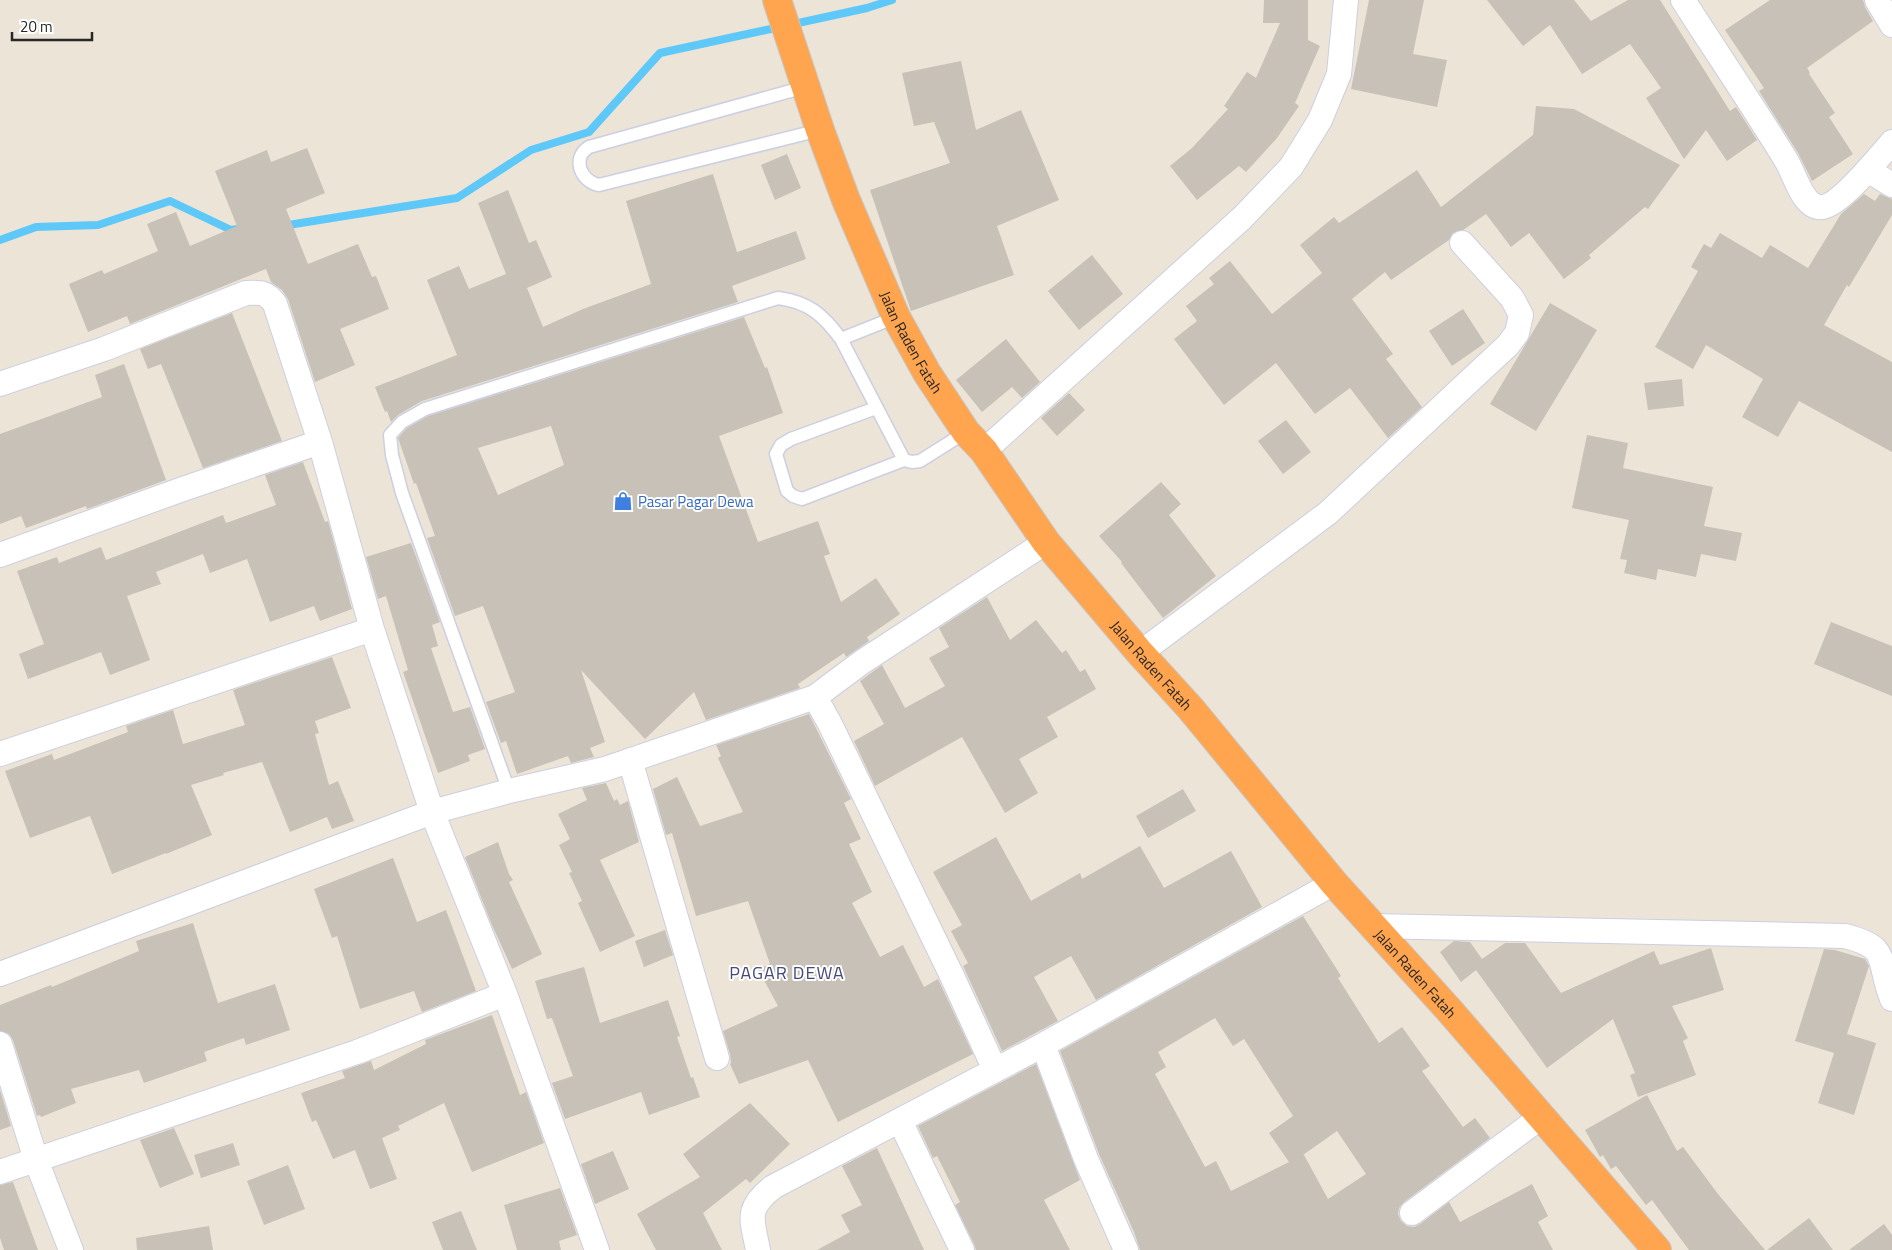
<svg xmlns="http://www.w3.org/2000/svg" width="1892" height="1250" font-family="'Titillium Web',sans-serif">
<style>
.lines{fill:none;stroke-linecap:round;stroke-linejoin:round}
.stream{stroke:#5ec8f9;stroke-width:8}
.building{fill:#c7c1b7;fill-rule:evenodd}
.lane-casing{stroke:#cccfe2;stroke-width:15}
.street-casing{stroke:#cccfe2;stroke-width:26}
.highway-casing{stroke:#c7c7c7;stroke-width:30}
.lane{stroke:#fff;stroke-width:12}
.street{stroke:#fff;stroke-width:24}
.highway{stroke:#ffa44f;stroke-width:28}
.labels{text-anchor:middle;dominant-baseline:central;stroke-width:4;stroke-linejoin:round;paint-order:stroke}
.street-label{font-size:15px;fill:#272727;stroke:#fff}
.shop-label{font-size:15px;fill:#366cbe;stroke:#fff;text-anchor:start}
.quarter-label{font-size:18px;letter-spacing:1px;fill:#444b7b;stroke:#fff}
</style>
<rect width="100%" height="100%" fill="#ece4d7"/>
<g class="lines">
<path class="stream" d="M 282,226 L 457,198 L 531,150 L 589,132 L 660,53 L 867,8 L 892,0
M 0,240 L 36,227 L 98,225 L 170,201 L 231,230 L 238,229"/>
</g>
<path class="building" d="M 1264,0 L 1308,0 L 1308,40 L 1320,46 L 1295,103 L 1299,106 L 1277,138 L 1246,172 L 1239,166 L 1197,200 L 1170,166 L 1192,148 L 1228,109 L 1224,106 L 1247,72 L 1256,78 L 1280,23 L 1263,23 Z
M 1369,0 L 1424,0 L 1413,54 L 1447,60 L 1437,107 L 1351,89 Z
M 1487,0 L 1574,0 L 1591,21 L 1628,0 L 1660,0 L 1730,111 L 1736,107 L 1757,140 L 1727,161 L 1706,130 L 1684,159 L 1646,98 L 1661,88 L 1630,44 L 1582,74 L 1550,25 L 1523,46 Z
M 1770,0 L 1863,0 L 1865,7 L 1873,21 L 1807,68 L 1810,73 L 1809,74 L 1835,113 L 1829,117 L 1853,154 L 1812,181 L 1798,153 L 1759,91 L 1764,88 L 1725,30 Z
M 961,61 L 976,130 L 1021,110 L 1059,200 L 997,226 L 1014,275 L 911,311 L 870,190 L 950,163 L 934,122 L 914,126 L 902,73 Z
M 1536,106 L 1574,109 L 1680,165 L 1648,209 L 1645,207 L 1589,255 L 1591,258 L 1564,279 L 1529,233 L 1511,247 L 1486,214 L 1463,230 L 1453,233 L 1449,240 L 1391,280 L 1385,272 L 1352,299 L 1393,354 L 1386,359 L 1422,407 L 1388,438 L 1350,388 L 1315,414 L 1276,363 L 1224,405 L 1174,339 L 1197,321 L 1186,306 L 1214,284 L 1209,278 L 1230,261 L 1272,314 L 1322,273 L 1300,245 L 1334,217 L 1339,223 L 1417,170 L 1441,207 L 1533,135 Z
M 307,148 L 325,193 L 286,209 L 308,264 L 358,244 L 372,277 L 376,276 L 389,309 L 340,329 L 355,365 L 315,382 L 288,299 L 282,290 L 271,282 L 266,269 L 130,324 L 127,316 L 88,332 L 69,284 L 102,270 L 104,274 L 158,251 L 147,224 L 176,212 L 190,246 L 237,226 L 215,171 L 267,150 L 271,162 Z
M 787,154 L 801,188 L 775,200 L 761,165 Z
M 713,174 L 737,252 L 796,231 L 806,259 L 732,286 L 738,302 L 422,401 L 398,415 L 391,422 L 387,411 L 385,412 L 375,387 L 457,355 L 427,280 L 459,266 L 469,289 L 506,274 L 478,203 L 508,190 L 529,243 L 536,240 L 552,277 L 527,288 L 543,327 L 583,309 L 651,284 L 626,201 Z
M 1864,194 L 1875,201 L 1880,194 L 1892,199 L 1892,215 L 1849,287 L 1847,285 L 1824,325 L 1892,362 L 1892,452 L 1799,401 L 1778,437 L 1742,417 L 1763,379 L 1706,345 L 1693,369 L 1655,347 L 1698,271 L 1691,267 L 1704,244 L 1711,248 L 1720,233 L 1762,258 L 1770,245 L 1808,268 L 1841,214 Z
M 1092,255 L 1123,294 L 1079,330 L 1048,291 Z
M 1550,303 L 1597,330 L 1536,431 L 1490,404 Z
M 1463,309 L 1485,343 L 1452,366 L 1429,331 Z
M 232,313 L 282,441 L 203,468 L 161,364 L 148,369 L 140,349 Z
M 744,317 L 765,368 L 767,367 L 783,413 L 719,436 L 758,542 L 818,521 L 830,554 L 824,556 L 841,602 L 876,578 L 900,614 L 867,637 L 869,641 L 846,657 L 844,653 L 798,684 L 800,688 L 706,720 L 694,692 L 645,739 L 581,670 L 605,742 L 590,748 L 594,757 L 571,763 L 568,756 L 517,774 L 506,741 L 501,743 L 486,702 L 515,692 L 483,606 L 455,616 L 427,538 L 435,536 L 416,483 L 414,484 L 398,438 L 407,428 L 428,416 ZM 551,426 L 564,465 L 498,495 L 478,448 Z
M 1006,339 L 1040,382 L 1022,398 L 1012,387 L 982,412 L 956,380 Z
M 124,364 L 166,480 L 87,509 L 86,506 L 26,528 L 21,516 L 0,524 L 0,434 L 102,397 L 95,375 Z
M 1682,379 L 1684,406 L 1648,410 L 1644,383 Z
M 1069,393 L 1085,410 L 1057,436 L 1041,418 Z
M 1286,420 L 1311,452 L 1283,474 L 1258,441 Z
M 1587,435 L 1628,443 L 1623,468 L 1713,487 L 1704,526 L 1742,533 L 1736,561 L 1701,554 L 1696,577 L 1658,569 L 1656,580 L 1624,573 L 1627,560 L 1620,559 L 1629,520 L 1572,508 Z
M 303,462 L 325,522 L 328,521 L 352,609 L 320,621 L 314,606 L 270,622 L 247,559 L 210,573 L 203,554 L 156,572 L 161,584 L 127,596 L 150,660 L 110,675 L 101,652 L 28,679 L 19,654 L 44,644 L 17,571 L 57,557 L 59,563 L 101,547 L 106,560 L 223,515 L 226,523 L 276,505 L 265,475 Z
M 1161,482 L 1181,504 L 1169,515 L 1216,576 L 1163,618 L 1121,563 L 1122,562 L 1099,536 Z
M 411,543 L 440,622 L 432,625 L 438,646 L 431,648 L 453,712 L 470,707 L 485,749 L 468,755 L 470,761 L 438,773 L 403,672 L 408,670 L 386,596 L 378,599 L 366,557 Z
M 987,597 L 1010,640 L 1036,620 L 1062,653 L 1066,650 L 1080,672 L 1085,669 L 1096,689 L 1047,717 L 1058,737 L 1019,759 L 1038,793 L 1005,813 L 962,737 L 875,786 L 854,741 L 884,724 L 860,681 L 882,665 L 905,708 L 945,686 L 929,658 L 949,647 L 939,628 Z
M 1831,622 L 1892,646 L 1892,696 L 1814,664 Z
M 332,657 L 351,708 L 315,721 L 319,733 L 315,734 L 329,785 L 338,781 L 354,821 L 332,829 L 327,817 L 290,832 L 262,762 L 223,773 L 224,775 L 191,785 L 212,835 L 166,854 L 166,853 L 112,874 L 90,816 L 30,838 L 5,771 L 52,754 L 54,760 L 128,732 L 126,726 L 173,710 L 183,744 L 245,725 L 233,690 Z
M 809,714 L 851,799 L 844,803 L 861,839 L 849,844 L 872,892 L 852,903 L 880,957 L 903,945 L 924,987 L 938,979 L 973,1054 L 838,1122 L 808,1060 L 739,1084 L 730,1064 L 731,1063 L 730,1054 L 723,1031 L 778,1006 L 758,969 L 770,964 L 748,901 L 696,916 L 672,833 L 666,835 L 653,789 L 677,777 L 700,826 L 743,812 L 718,758 L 721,756 L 716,745 Z
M 606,783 L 614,801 L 617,799 L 620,805 L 628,801 L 639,842 L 600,860 L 635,936 L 600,952 L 578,903 L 582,901 L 569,873 L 572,872 L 559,845 L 570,839 L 558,814 L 587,800 L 582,788 Z
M 1183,789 L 1196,811 L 1148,838 L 1136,816 Z
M 996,837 L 1031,901 L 1080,873 L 1082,879 L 1140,846 L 1164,888 L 1231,851 L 1262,907 L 1096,1000 L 1071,956 L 1034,977 L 1058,1021 L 1002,1051 L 963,966 L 968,963 L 951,931 L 962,925 L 933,872 Z
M 498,842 L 509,874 L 513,880 L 509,882 L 542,954 L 512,969 L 492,925 L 465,857 Z
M 393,858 L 417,922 L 446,910 L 476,991 L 422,1012 L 414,991 L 360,1009 L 337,936 L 332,938 L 314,889 Z
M 1303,916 L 1341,976 L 1338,978 L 1379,1043 L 1402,1027 L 1430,1066 L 1422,1071 L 1463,1127 L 1475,1118 L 1490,1138 L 1404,1202 L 1399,1208 L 1398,1214 L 1401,1221 L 1407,1226 L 1414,1227 L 1420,1224 L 1449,1202 L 1460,1222 L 1532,1184 L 1548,1216 L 1538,1222 L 1553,1250 L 1140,1250 L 1134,1232 L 1099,1154 L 1060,1051 ZM 1215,1018 L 1233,1046 L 1244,1039 L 1293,1116 L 1269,1133 L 1289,1162 L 1231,1191 L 1216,1161 L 1205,1167 L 1155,1074 L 1166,1067 L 1158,1052 ZM 1337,1131 L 1366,1174 L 1328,1199 L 1304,1155 L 1303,1155 Z
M 193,923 L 218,1003 L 275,984 L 290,1030 L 246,1045 L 244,1038 L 204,1052 L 207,1061 L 144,1083 L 139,1070 L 71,1089 L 76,1103 L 41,1117 L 40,1115 L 37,1116 L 13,1040 L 9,1034 L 0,1031 L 0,1005 L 51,985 L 52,987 L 139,951 L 136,941 Z
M 665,930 L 673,955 L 644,967 L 635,941 Z
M 1454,941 L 1470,942 L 1482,959 L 1505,943 L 1525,943 L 1561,993 L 1654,951 L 1660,965 L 1711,948 L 1724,990 L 1672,1006 L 1688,1038 L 1683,1041 L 1696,1075 L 1638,1097 L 1630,1075 L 1635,1073 L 1613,1019 L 1547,1068 L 1476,970 L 1461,982 L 1440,952 Z
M 1824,949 L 1835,950 L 1865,959 L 1869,966 L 1847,1034 L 1876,1043 L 1854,1115 L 1818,1103 L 1834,1053 L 1795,1041 Z
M 584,967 L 600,1023 L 668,1000 L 680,1036 L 677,1037 L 691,1078 L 693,1077 L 700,1097 L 649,1115 L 641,1092 L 565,1119 L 552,1083 L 573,1076 L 552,1018 L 547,1019 L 535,981 Z
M 492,1015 L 520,1095 L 526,1092 L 544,1143 L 472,1172 L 444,1103 L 398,1126 L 400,1130 L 382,1138 L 397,1179 L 370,1189 L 355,1150 L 333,1159 L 316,1120 L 312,1122 L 301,1093 L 345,1078 L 342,1071 L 371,1061 L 374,1070 L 426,1044 L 425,1040 Z
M 1036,1064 L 1080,1180 L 1044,1200 L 1070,1250 L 976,1250 L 974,1244 L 955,1205 L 960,1202 L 937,1156 L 933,1158 L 918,1126 Z
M 0,1090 L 11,1126 L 0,1130 Z
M 1647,1095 L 1677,1151 L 1683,1147 L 1718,1194 L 1765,1250 L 1689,1250 L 1652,1200 L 1646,1205 L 1616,1166 L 1611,1169 L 1603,1155 L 1600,1157 L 1585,1130 Z
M 750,1103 L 790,1144 L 750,1183 L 746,1179 L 703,1213 L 722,1250 L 656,1250 L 637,1214 L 700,1177 L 683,1154 Z
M 174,1128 L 194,1174 L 160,1188 L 140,1140 Z
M 233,1143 L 240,1165 L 201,1178 L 194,1155 Z
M 877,1148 L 924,1250 L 817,1250 L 850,1232 L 841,1215 L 862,1205 L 842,1166 Z
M 613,1151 L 629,1189 L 595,1204 L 581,1164 Z
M 288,1165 L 305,1209 L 264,1225 L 247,1181 Z
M 13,1182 L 38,1250 L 4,1250 L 0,1238 L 0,1185 Z
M 560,1188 L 577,1235 L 559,1241 L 561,1250 L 517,1250 L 504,1205 Z
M 461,1211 L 477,1250 L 443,1250 L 432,1222 Z
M 1809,1218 L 1833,1250 L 1767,1250 Z
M 1884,1224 L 1892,1235 L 1892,1250 L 1849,1250 Z
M 209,1226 L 213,1250 L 137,1250 L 136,1238 Z"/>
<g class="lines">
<g class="lane-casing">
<path id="lane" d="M 805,87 L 589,147 C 571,158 581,182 599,185 L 820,130
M 841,339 L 904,460 L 912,462 L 920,461 L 966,432
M 876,408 L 791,439 L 781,445 L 776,454 L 787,491 L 793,496 L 802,499 L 904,460
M 509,791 L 402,493 L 392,455 L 390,435 L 402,422 L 425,409 L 778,298 C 809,302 823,315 841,339 L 896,317"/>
</g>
<g class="street-casing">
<path id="street" d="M 1683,0 C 1717,53 1753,106 1786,160 C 1795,174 1803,210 1823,207 C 1841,204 1879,157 1892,142
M 1877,0 L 1892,25
M 1868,170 L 1892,185
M 0,384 L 104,349 L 246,293 C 260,292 267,292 275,304 L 320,442 L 372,629 L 432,812 L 505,994 L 597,1250
M 984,451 L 1242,218 L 1291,167 L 1320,120 L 1339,74 L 1346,0
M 0,555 L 183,489 L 320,442
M 1140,653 L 1328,513 L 1508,345 L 1517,333 L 1521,315 L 1512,298 L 1462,243
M 0,754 L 372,629
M 630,760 L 717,1058
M 1372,926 L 1845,936 C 1892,948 1876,959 1892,999
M 0,974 L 432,812 L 509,791 L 605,769 L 815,697
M 0,1044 L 36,1160 L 71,1250
M 995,1070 L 952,976 L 830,724 L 815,697 L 862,662 L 1046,542
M 900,1121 L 962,1250
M 0,1172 L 357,1052 L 505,994
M 1412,1213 L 1541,1117
M 758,1250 C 752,1219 745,1209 773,1187 L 1043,1045
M 1126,1250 L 1086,1159 L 1043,1045 L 1334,883"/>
</g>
<g class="highway-casing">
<g id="highway">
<path id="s1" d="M 777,0 L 820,130 L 846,200 L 896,317 L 927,373 L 966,432 L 984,451 L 1046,542 L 1140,653 L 1191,709 L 1334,883 L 1449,1010 L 1657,1250"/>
</g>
</g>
<use href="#lane" class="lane"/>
<use href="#street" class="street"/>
<use href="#highway" class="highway"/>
</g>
<defs>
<g id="shop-bare" transform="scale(1.5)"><path d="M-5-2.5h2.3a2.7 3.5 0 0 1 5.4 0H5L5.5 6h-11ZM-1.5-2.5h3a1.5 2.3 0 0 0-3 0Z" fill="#3f7fe0" stroke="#fff" stroke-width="2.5" paint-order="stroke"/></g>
</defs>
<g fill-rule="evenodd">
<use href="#shop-bare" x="623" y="501"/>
</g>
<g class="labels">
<g class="street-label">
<text stroke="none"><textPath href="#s1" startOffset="368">Jalan Raden Fatah</textPath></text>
<text stroke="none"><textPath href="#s1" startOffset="772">Jalan Raden Fatah</textPath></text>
<text stroke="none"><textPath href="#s1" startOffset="1178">Jalan Raden Fatah</textPath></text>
</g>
<g class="shop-label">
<text x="638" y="501">Pasar Pagar Dewa</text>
</g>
<g class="quarter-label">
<text x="787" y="972">PAGAR DEWA</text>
</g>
</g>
<path d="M12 32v8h80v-8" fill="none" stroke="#272727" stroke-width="2.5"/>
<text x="20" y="32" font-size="15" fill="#272727" stroke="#ffffff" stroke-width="4" paint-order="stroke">20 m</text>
</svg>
